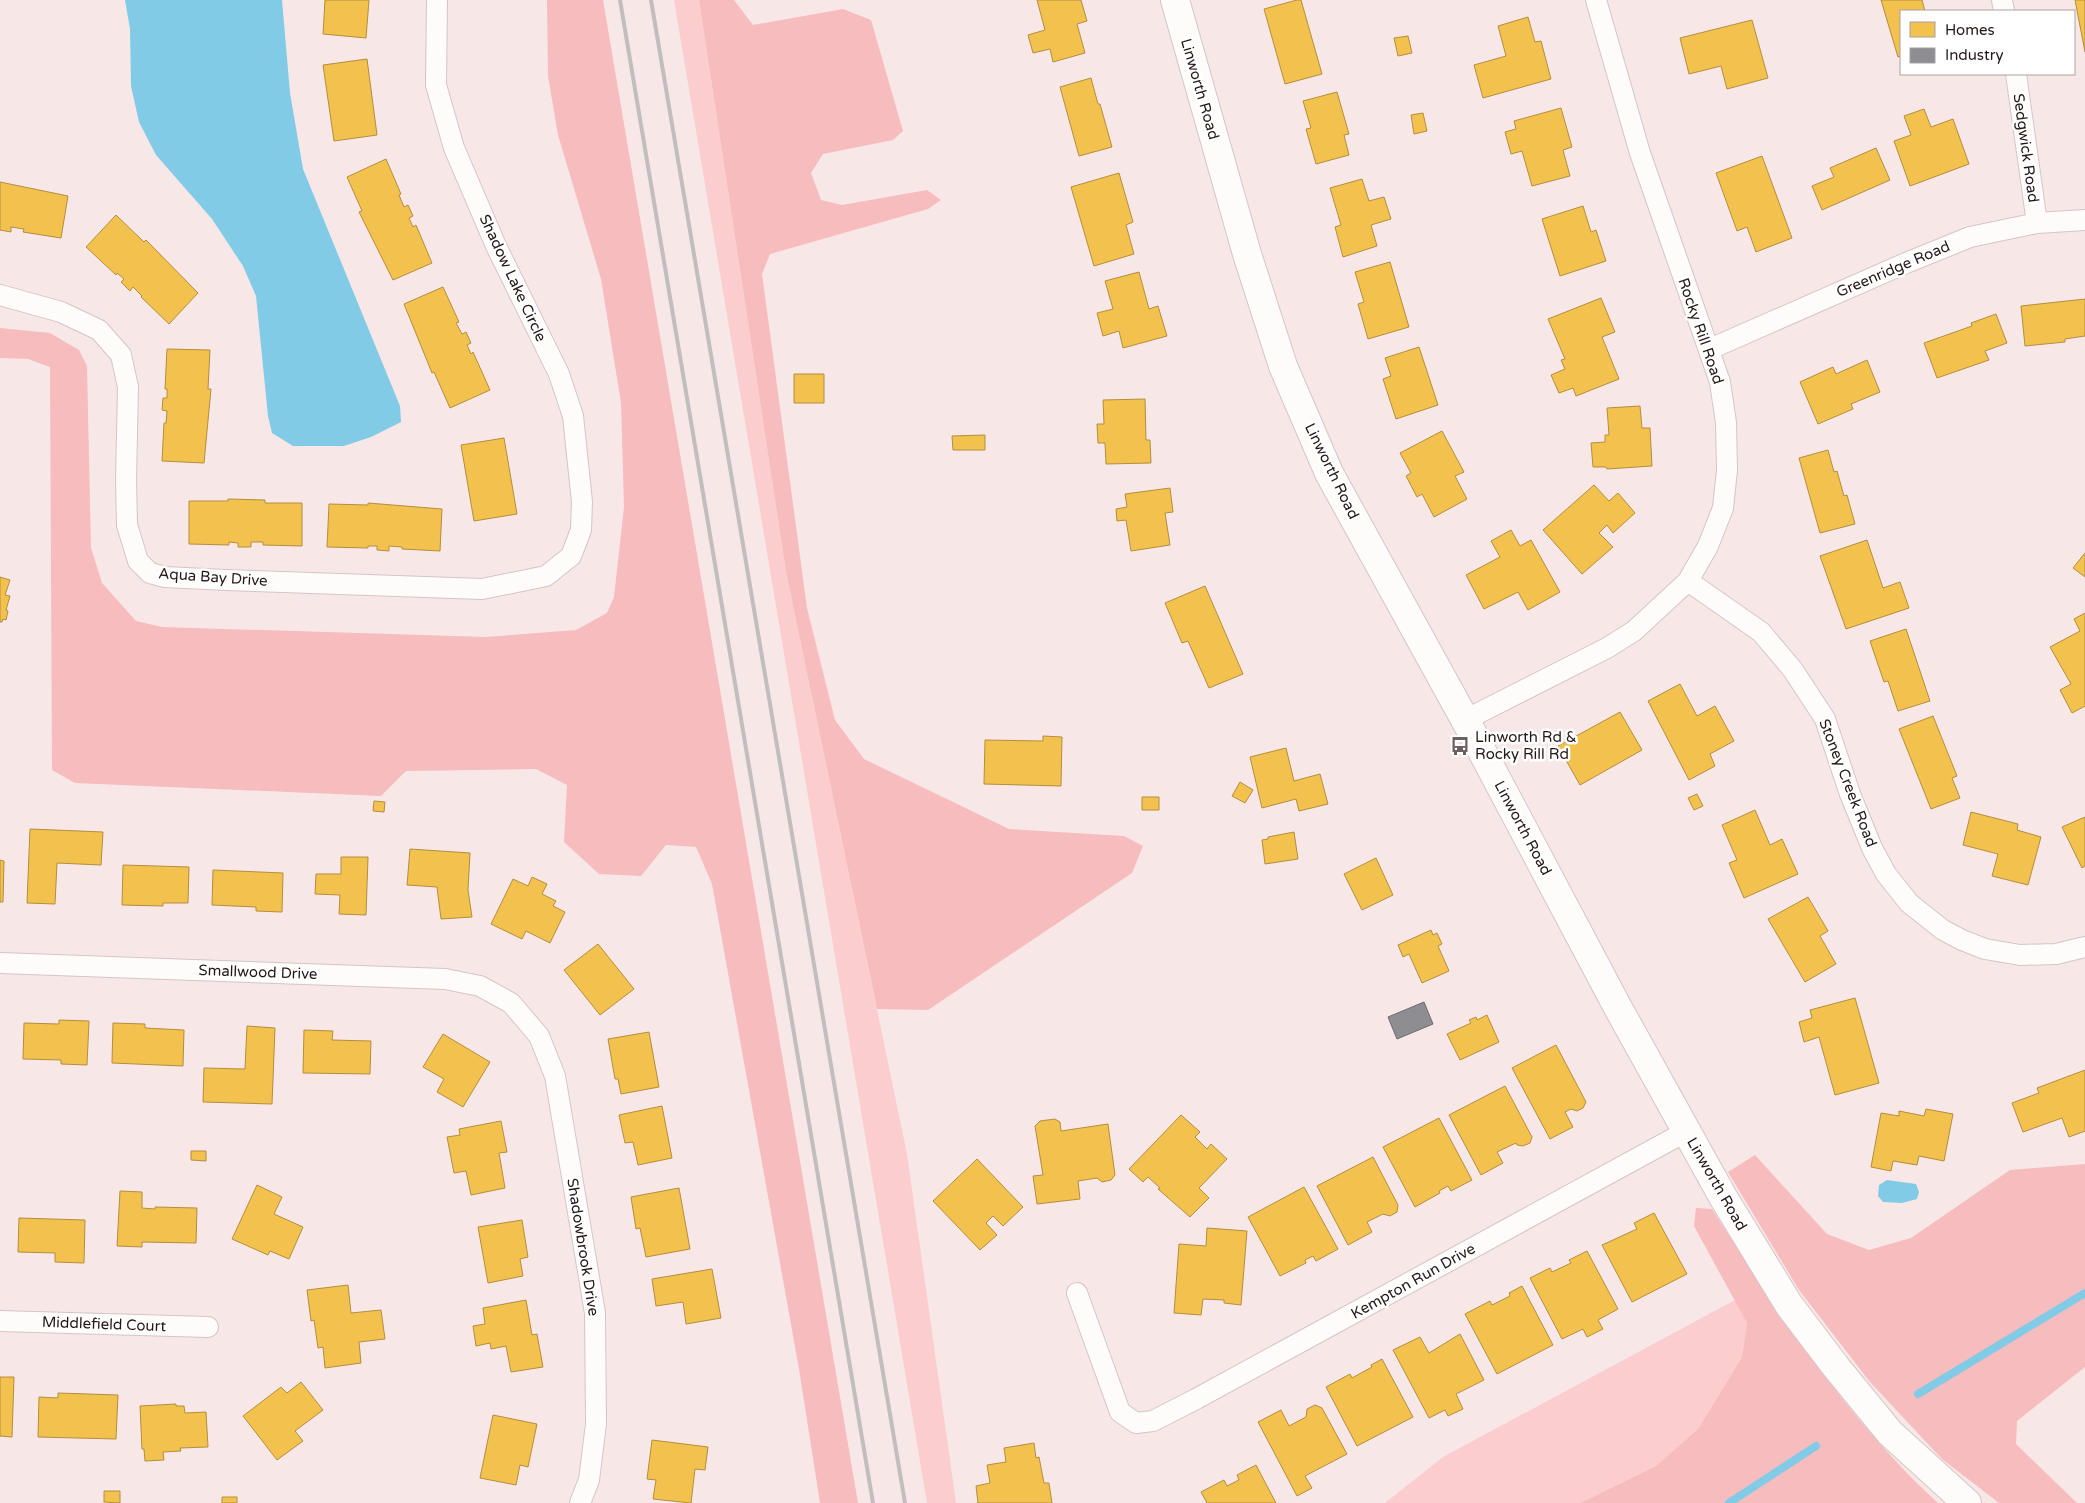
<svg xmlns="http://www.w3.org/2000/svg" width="2085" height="1503" font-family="'Varela Round',sans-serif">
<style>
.green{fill:#fbcdce}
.forest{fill:#f7bcbe}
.water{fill:#82cbe6}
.homes{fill:#f2c14e;stroke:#b48e3e}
.industry{fill:#8d8d92;stroke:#6e6a6d}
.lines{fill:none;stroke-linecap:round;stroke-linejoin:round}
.stream{stroke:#82cbe6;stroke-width:8}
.street-casing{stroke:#d4c6c6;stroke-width:22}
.secondary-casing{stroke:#d4c6c6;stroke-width:30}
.street{stroke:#fefbfb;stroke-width:20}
.secondary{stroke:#fefbfb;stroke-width:28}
.rail{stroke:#c3bebe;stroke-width:4}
.labels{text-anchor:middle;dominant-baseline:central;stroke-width:5;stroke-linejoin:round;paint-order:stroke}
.street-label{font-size:15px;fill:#241718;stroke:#fff}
.poi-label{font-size:15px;fill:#241718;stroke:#fff;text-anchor:start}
</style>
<rect width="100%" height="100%" fill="#f8e7e7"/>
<path class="green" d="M 674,0 L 699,0 L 786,572 L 907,1154 L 956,1503 L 927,1503 Z
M 1735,1300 L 1747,1323 L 1742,1357 L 1698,1429 L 1656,1466 L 1580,1503 L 1385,1503 L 1443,1457 Z"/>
<path class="forest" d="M 547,0 L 603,0 L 858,1503 L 820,1503 L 799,1369 L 712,884 L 696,847 L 666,845 L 641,876 L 599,874 L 564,842 L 567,785 L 536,769 L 406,771 L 381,796 L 75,783 L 52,770 L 50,367 L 28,359 L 0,358 L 0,328 L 50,333 L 79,350 L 87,366 L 91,548 L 102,583 L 136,621 L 162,627 L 486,637 L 576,630 L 607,613 L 614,597 L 624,507 L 621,403 L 601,279 L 558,135 L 548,76 Z
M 699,0 L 734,0 L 753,25 L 843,9 L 871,20 L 903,131 L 893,140 L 823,154 L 811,173 L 821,200 L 842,205 L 927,190 L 941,200 L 928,209 L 770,254 L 762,274 L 807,608 L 835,720 L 864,759 L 1009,829 L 1124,836 L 1143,846 L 1132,873 L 928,1010 L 877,1009 L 786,572 Z
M 1755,1155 L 1827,1234 L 1869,1250 L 1911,1238 L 2010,1170 L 2085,1164 L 2085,1367 L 2017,1421 L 2016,1444 L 2077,1503 L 1999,1503 L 1942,1459 L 1870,1382 L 1799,1290 L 1728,1172 Z
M 1696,1208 L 1712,1209 C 1779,1314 1846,1418 1938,1503 L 1580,1503 L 1656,1466 L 1698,1429 L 1742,1357 L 1747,1323 L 1694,1226 Z"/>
<path class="water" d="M 125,0 L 282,0 L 290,93 L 303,169 L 400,406 L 401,422 L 371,437 L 344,446 L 293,446 L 272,433 L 268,416 L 256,296 L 243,266 L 212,219 L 156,155 L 139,122 L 131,86 L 130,29 Z
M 1887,1180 L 1916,1184 L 1919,1192 L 1917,1199 L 1902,1203 L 1883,1202 L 1878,1196 L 1879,1185 Z"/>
<path class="homes" d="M 325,0 L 369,0 L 366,38 L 323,34 Z
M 1037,0 L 1081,0 L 1087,21 L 1077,24 L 1085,53 L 1053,62 L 1050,49 L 1033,53 L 1028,35 L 1045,30 Z
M 1297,0 L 1301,0 L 1322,74 L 1285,84 L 1264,9 Z
M 1881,0 L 1922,0 L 1925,11 L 1901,11 L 1901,56 L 1898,57 Z
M 2075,0 L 2085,0 L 2085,52 Z
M 1528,17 L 1535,42 L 1541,41 L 1551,79 L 1483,98 L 1474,65 L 1506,56 L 1498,26 Z
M 1752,20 L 1768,78 L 1727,89 L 1721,66 L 1689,74 L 1680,38 Z
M 1408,36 L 1412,53 L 1398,56 L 1394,38 Z
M 367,59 L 377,135 L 334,141 L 323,65 Z
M 1091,78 L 1098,104 L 1100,104 L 1112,147 L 1079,156 L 1060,87 Z
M 1337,92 L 1349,134 L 1344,135 L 1349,155 L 1316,164 L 1306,129 L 1311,128 L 1303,101 Z
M 1561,108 L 1572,147 L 1563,150 L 1570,176 L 1532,186 L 1522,151 L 1511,154 L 1505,132 L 1516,129 L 1514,121 Z
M 1924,109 L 1931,127 L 1953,119 L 1969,164 L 1910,186 L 1894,141 L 1911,135 L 1904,116 Z
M 1423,113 L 1427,131 L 1414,134 L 1411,115 Z
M 1876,148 L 1890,180 L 1822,210 L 1812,186 L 1834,177 L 1830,168 Z
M 1762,156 L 1792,238 L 1756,252 L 1747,227 L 1737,231 L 1716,173 Z
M 386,159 L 401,194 L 399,195 L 404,207 L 408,205 L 413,216 L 409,218 L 413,227 L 416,225 L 432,263 L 393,280 L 359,212 L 362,211 L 347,177 Z
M 1119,173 L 1133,222 L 1126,225 L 1134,254 L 1094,266 L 1071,187 Z
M 1362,179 L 1369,201 L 1384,197 L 1391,219 L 1371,225 L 1377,246 L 1343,257 L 1335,227 L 1341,225 L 1330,188 Z
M 0,182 L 68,196 L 61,238 L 23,232 L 24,229 L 11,227 L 11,232 L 0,230 Z
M 1583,206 L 1591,232 L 1596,230 L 1606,261 L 1560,276 L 1542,219 Z
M 116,215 L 144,242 L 146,240 L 198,293 L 169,324 L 141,297 L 142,296 L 133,287 L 130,291 L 121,282 L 124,279 L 117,273 L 116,275 L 86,247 Z
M 1390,262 L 1409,327 L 1368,339 L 1358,304 L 1364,302 L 1355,272 Z
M 1139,272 L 1149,309 L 1158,306 L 1167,336 L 1123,348 L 1119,331 L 1103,336 L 1097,313 L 1113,309 L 1105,281 Z
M 443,287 L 459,322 L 456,323 L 462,334 L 466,332 L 471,343 L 467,345 L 471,354 L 473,352 L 490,390 L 450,408 L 434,372 L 432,373 L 404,304 Z
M 1601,298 L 1615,332 L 1602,337 L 1619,379 L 1576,396 L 1573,388 L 1559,393 L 1551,375 L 1565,369 L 1561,360 L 1565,359 L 1548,319 Z
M 2085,299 L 2085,336 L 2065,339 L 2065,342 L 2025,346 L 2021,306 Z
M 1996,314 L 2007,343 L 1985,351 L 1989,360 L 1937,378 L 1924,343 L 1972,326 L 1971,323 Z
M 1419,347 L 1438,405 L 1396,419 L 1383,379 L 1391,376 L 1385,358 Z
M 167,349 L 210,350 L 208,389 L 211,389 L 204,463 L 162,461 L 164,423 L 166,423 L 167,411 L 162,410 L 163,398 L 167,398 L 167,389 L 165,389 Z
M 1867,360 L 1880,392 L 1851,404 L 1853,409 L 1818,424 L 1800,382 L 1833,367 L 1836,374 Z
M 794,374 L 824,374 L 824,403 L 794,403 Z
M 1145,399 L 1146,440 L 1150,440 L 1151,463 L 1106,464 L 1105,443 L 1098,443 L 1097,424 L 1104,424 L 1103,400 Z
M 1640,406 L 1642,428 L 1650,428 L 1652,466 L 1607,469 L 1606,467 L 1593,467 L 1591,443 L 1605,442 L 1605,435 L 1609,435 L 1607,408 Z
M 1442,431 L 1464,472 L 1455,476 L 1467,499 L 1434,517 L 1422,494 L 1417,497 L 1406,476 L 1411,473 L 1400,453 Z
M 985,435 L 985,450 L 953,450 L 952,436 Z
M 504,438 L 517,514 L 474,521 L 461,445 Z
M 1828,450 L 1834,472 L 1837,471 L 1844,496 L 1847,495 L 1855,524 L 1820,533 L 1799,458 Z
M 1594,485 L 1609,501 L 1618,493 L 1635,513 L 1613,533 L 1607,525 L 1599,533 L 1613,547 L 1582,574 L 1543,530 Z
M 1170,488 L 1173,512 L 1165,513 L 1170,545 L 1131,551 L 1126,520 L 1117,521 L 1116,509 L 1127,507 L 1125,494 Z
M 228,499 L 265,500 L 265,503 L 302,503 L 302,546 L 263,545 L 263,542 L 251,542 L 251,547 L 238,547 L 238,543 L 229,542 L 229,545 L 189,544 L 189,501 L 228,501 Z
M 368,503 L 442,509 L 440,551 L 402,549 L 402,547 L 389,546 L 389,551 L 377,550 L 377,546 L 368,546 L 368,548 L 327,547 L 329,504 L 368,505 Z
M 1511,530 L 1520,546 L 1531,540 L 1560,592 L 1528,610 L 1518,592 L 1484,609 L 1466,575 L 1500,557 L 1491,541 Z
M 1867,540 L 1883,588 L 1900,582 L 1909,608 L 1846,629 L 1820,556 Z
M 2085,553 L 2085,577 L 2073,568 Z
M 0,577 L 10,580 L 5,595 L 10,596 L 6,610 L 8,611 L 6,620 L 3,619 L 2,622 L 0,622 Z
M 1205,586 L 1243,674 L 1209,688 L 1188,641 L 1182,643 L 1165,603 Z
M 2085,613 L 2085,706 L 2072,713 L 2060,690 L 2071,684 L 2050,647 L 2080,631 L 2074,619 Z
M 1906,629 L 1930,701 L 1898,711 L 1888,681 L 1884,682 L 1870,641 Z
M 1680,684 L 1697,716 L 1715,706 L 1734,741 L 1710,754 L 1715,766 L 1689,780 L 1648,701 Z
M 1620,712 L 1642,750 L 1580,785 L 1558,746 Z
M 1933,716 L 1957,776 L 1952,778 L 1960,798 L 1931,809 L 1899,729 Z
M 1043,736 L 1062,737 L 1061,786 L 984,784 L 985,740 L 1043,741 Z
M 1286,748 L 1294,781 L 1320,774 L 1328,804 L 1299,811 L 1296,799 L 1262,808 L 1250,757 Z
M 1240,782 L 1253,790 L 1245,803 L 1232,796 Z
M 1697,794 L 1703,806 L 1694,810 L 1688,798 Z
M 1142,797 L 1159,797 L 1159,810 L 1142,810 Z
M 374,801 L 385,802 L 384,812 L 373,811 Z
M 1755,810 L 1770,845 L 1782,839 L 1798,874 L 1744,898 L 1729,863 L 1737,860 L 1722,825 Z
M 1971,812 L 2018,824 L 2017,830 L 2041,837 L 2028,885 L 1992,876 L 1998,854 L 1963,845 Z
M 2085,817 L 2085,866 L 2082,868 L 2062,827 Z
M 30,829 L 103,832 L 101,865 L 57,863 L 55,904 L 27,903 Z
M 1294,832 L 1298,859 L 1265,864 L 1262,840 L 1268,839 L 1268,837 Z
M 410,849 L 470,853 L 468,890 L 472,917 L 441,919 L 437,887 L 407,885 Z
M 341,857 L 368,857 L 366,915 L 339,914 L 340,895 L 315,894 L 316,874 L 341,874 Z
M 1376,858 L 1393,895 L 1362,910 L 1344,874 Z
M 0,860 L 4,861 L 3,902 L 0,902 Z
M 123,865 L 189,867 L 188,903 L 163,903 L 163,906 L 122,905 Z
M 213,870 L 283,873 L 282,912 L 256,911 L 256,907 L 212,905 Z
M 532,877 L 547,884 L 542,894 L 556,901 L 553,906 L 565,912 L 550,943 L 526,931 L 522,939 L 491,924 L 513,879 L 528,886 Z
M 1808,897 L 1828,931 L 1820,936 L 1836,964 L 1805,982 L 1768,919 Z
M 1431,930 L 1433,935 L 1437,933 L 1442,944 L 1438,946 L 1449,971 L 1422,983 L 1409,954 L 1403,957 L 1398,945 Z
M 598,944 L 634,989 L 600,1015 L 564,970 Z
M 1855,998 L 1879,1083 L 1835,1095 L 1819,1037 L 1804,1042 L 1799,1022 L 1812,1018 L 1810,1010 Z
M 1487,1015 L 1499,1042 L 1460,1060 L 1447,1034 L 1471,1023 L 1469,1020 L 1476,1017 L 1477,1020 Z
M 59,1020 L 89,1021 L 87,1065 L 61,1064 L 61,1060 L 23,1059 L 24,1023 L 59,1024 Z
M 113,1023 L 145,1024 L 145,1028 L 184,1030 L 183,1066 L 112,1063 Z
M 247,1026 L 275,1028 L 272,1104 L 203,1102 L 204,1068 L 245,1069 Z
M 304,1030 L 333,1031 L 332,1040 L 371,1041 L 370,1074 L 303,1073 Z
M 649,1032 L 659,1087 L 621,1094 L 618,1079 L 615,1079 L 608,1039 Z
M 443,1034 L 490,1062 L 463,1107 L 437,1092 L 444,1079 L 423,1067 Z
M 1556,1045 L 1586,1102 L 1583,1108 L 1577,1111 L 1571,1109 L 1565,1112 L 1573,1127 L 1550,1139 L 1512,1068 Z
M 2085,1070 L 2085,1131 L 2069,1137 L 2062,1118 L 2023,1132 L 2012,1103 L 2039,1093 L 2037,1088 Z
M 1505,1086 L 1532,1137 L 1530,1143 L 1523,1146 L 1517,1145 L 1516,1143 L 1497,1152 L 1503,1163 L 1481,1175 L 1449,1115 Z
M 662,1106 L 672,1158 L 638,1165 L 633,1142 L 625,1143 L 619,1115 Z
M 1926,1109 L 1953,1114 L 1944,1161 L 1919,1156 L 1917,1165 L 1893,1161 L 1891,1171 L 1871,1167 L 1881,1113 L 1899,1116 L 1899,1111 L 1924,1116 Z
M 1181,1115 L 1200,1132 L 1195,1137 L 1207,1149 L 1211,1144 L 1227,1159 L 1199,1188 L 1209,1198 L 1190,1217 L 1158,1189 L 1160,1188 L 1148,1177 L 1143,1182 L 1129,1169 Z
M 1439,1118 L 1472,1180 L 1451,1191 L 1448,1186 L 1439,1191 L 1440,1193 L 1415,1207 L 1383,1147 Z
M 1055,1119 L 1060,1122 L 1061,1131 L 1108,1124 L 1115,1175 L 1111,1180 L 1102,1182 L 1097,1178 L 1078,1181 L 1080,1199 L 1037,1204 L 1033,1176 L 1043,1175 L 1035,1126 L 1040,1121 Z
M 501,1121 L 507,1152 L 499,1153 L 505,1188 L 471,1195 L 466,1171 L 454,1173 L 447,1137 L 460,1135 L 459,1129 Z
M 191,1151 L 206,1151 L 206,1161 L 191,1160 Z
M 1373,1157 L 1398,1205 L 1397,1212 L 1390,1216 L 1383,1214 L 1367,1222 L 1372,1232 L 1348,1245 L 1317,1186 Z
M 977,1159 L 1023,1207 L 1003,1226 L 993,1216 L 986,1223 L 997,1235 L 980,1250 L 933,1201 Z
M 257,1185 L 282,1197 L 274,1214 L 303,1227 L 289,1259 L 270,1251 L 268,1255 L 232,1239 Z
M 1304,1187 L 1338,1249 L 1316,1261 L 1313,1256 L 1305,1260 L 1306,1263 L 1280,1276 L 1248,1217 Z
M 679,1188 L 690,1249 L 646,1257 L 640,1228 L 636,1229 L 631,1197 Z
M 120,1191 L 142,1192 L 142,1208 L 155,1209 L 155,1207 L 197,1208 L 196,1243 L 142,1242 L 142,1247 L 117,1246 Z
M 1654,1213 L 1687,1274 L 1632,1302 L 1602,1245 L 1637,1229 L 1634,1223 Z
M 19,1218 L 85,1220 L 84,1263 L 55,1262 L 55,1253 L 18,1252 Z
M 522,1220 L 528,1257 L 520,1259 L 523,1276 L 488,1283 L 478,1227 Z
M 1207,1228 L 1247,1231 L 1241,1305 L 1224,1303 L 1224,1300 L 1203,1299 L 1201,1315 L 1174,1313 L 1179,1244 L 1206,1246 Z
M 1587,1251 L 1618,1309 L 1598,1320 L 1603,1329 L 1587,1337 L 1583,1329 L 1562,1339 L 1530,1278 L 1550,1268 L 1552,1272 L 1571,1263 L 1569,1260 Z
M 712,1269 L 721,1318 L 686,1324 L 683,1302 L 656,1306 L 652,1279 Z
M 348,1285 L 351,1313 L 381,1310 L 385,1339 L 359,1342 L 361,1363 L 325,1368 L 323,1347 L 318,1348 L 314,1320 L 311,1321 L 307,1290 Z
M 1522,1286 L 1553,1345 L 1497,1374 L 1465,1314 L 1490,1301 L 1492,1305 L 1510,1296 L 1509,1293 Z
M 526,1300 L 532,1335 L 537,1334 L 543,1367 L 511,1372 L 506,1346 L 491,1349 L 490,1343 L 476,1346 L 473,1326 L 485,1324 L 483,1308 Z
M 1460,1334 L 1484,1380 L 1456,1394 L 1463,1409 L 1448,1416 L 1445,1410 L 1429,1418 L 1393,1350 L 1420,1337 L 1429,1353 Z
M 1382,1359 L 1413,1417 L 1357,1446 L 1326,1387 L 1350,1374 L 1352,1378 L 1372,1367 L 1371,1365 Z
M 0,1377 L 14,1377 L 12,1437 L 0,1436 Z
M 301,1382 L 323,1410 L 295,1431 L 303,1441 L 277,1460 L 243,1416 L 281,1387 L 287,1393 Z
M 58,1393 L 118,1395 L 116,1439 L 38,1437 L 39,1397 L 58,1398 Z
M 176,1404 L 176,1406 L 184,1406 L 185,1413 L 206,1412 L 208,1447 L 180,1448 L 181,1451 L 163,1452 L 164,1460 L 145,1461 L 144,1449 L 142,1449 L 140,1406 Z
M 1315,1405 L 1322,1408 L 1347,1454 L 1305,1476 L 1312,1488 L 1297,1496 L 1258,1422 L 1281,1410 L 1289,1426 L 1306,1417 L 1307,1409 Z
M 493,1415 L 537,1424 L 528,1467 L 520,1465 L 516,1485 L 480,1478 Z
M 652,1440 L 708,1447 L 705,1470 L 695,1469 L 691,1503 L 653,1499 L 656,1480 L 647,1479 Z
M 1034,1443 L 1036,1458 L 1039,1457 L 1044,1483 L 1049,1483 L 1052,1503 L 978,1503 L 976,1486 L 990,1483 L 987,1465 L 1006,1462 L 1004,1448 Z
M 1256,1465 L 1276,1503 L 1207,1503 L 1201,1492 L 1224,1480 L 1227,1486 L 1239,1480 L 1237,1475 Z
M 104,1491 L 120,1491 L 120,1503 L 104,1502 Z
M 222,1497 L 237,1497 L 237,1503 L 222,1503 Z"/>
<path class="industry" d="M 1424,1002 L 1433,1024 L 1397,1039 L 1388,1017 Z"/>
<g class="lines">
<path class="stream" d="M 1918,1394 L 2085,1293
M 1729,1503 L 1816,1446"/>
<g class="street-casing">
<path id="street" d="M 2002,0 L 2004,11
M 2016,74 L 2037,223
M 0,295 L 61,312 L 99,330 L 121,355 L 128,387 L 126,480 L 127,525 L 138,561 L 150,573 L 165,577 L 226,580 L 482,589 L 546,576 L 571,556 L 581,530 L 582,502 L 573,416 L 559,374 L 496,246 L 454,148 L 436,85 L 437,0
M 1710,349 L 1906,263 L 1970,237 L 2037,223 L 2085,220
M 1688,581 L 1761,632 L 1793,670 L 1825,719 L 1850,794 L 1872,848 L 1886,874 L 1909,903 L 1943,930 L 1962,940 L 1985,949 L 2020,955 L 2056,954 L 2085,947
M 1465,720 L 1607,648 L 1634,631 L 1688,581 L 1708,546 L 1723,508 L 1727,470 L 1726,423 L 1720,382 L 1640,153 L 1596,0
M 0,963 L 445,979 L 480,986 L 511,1003 L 539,1036 L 555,1076 L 595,1313 L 596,1424 L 589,1480 L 580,1503
M 1077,1293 L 1120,1412 L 1136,1423 L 1153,1421 L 1196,1399 L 1687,1131
M 0,1321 L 208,1327"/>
</g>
<g class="secondary-casing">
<path id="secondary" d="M 1175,0 L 1247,254 L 1283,366 L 1329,473 L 1475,738 L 1617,1006 L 1723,1197 L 1789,1305 L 1836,1367 L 1890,1433 L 1967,1503"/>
</g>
<use href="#street" class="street"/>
<use href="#secondary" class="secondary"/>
<path class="rail" d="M 620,0 L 873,1503
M 651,0 L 905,1503"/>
</g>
<defs>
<g id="bus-bare" transform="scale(1.5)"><path d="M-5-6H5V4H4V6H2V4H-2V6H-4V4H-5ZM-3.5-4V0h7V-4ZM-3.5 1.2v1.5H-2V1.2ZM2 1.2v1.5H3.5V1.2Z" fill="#6e6060" stroke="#fff" stroke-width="2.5" paint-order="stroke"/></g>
</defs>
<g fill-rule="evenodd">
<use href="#bus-bare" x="1460" y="746"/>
</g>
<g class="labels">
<g class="street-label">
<text transform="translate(1200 89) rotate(74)">Linworth Road</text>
<text transform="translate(2026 148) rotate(82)">Sedgwick Road</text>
<text transform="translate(1893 269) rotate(-23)">Greenridge Road</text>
<text transform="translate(513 278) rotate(65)">Shadow Lake Circle</text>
<text transform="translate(1701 331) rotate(71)">Rocky Rill Road</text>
<text transform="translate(1332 471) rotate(64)">Linworth Road</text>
<text transform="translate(213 577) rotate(4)">Aqua Bay Drive</text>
<text transform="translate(1848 783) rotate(69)">Stoney Creek Road</text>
<text transform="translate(1523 828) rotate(62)">Linworth Road</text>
<text transform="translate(258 972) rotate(2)">Smallwood Drive</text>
<text transform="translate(1717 1184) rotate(60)">Linworth Road</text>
<text transform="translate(583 1247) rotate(81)">Shadowbrook Drive</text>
<text transform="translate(1413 1281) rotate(-29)">Kempton Run Drive</text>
<text transform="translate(104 1324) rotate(2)">Middlefield Court</text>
</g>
<g class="poi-label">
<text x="1475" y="737">Linworth Rd &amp;<tspan x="1475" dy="17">Rocky Rill Rd</tspan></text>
</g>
</g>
<rect x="1900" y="10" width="175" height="65" fill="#ffffff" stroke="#a7a2a3"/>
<rect x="1910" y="22" width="25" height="15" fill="#f2c14e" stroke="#a7a2a3"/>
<text x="1945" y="35" font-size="15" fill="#241718">Homes</text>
<rect x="1910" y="48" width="25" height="15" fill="#8d8d92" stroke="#a7a2a3"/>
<text x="1945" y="60" font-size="15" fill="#241718">Industry</text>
</svg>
